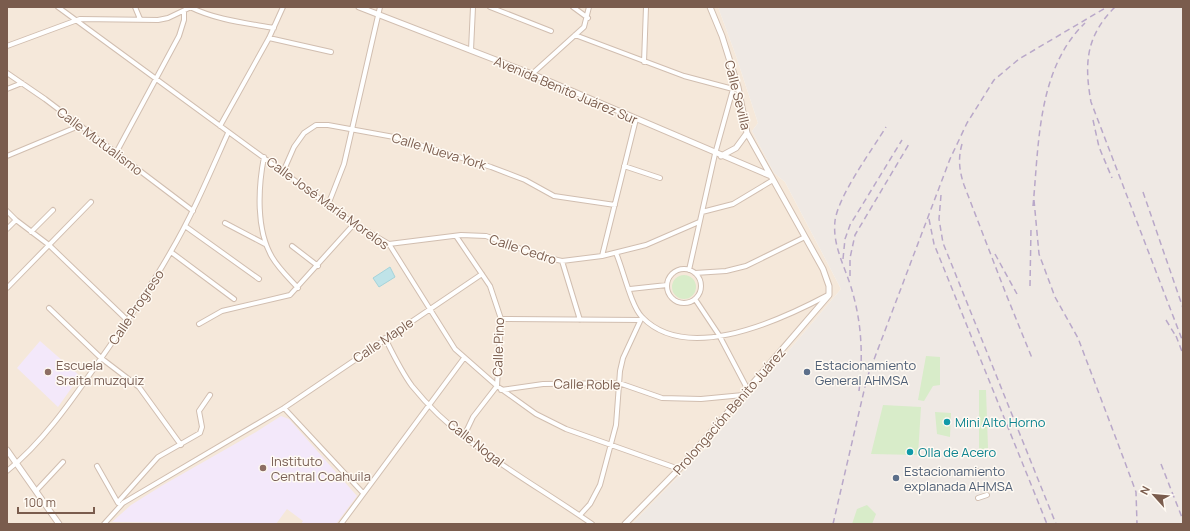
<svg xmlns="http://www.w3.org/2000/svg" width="1190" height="531" font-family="Manrope,sans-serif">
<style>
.residential{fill:#f5e8da}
.industrial{fill:#efe9e4}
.education{fill:#f3e8fa}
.green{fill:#d8ecc9}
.water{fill:#bfe3e8;stroke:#a5d3da}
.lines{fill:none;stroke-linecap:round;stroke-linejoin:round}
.minor-casing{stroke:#d1beb0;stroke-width:6}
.tertiary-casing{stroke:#d1beb0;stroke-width:7}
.minor{stroke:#fff;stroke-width:4}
.tertiary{stroke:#fff;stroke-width:5}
.rail{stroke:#b9a8c9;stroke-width:1.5;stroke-dasharray:6 4;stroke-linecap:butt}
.education-dot{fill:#8d6e63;stroke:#fffaf3;stroke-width:1.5}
.service-dot{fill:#5c6f8a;stroke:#fffaf3;stroke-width:1.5}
.culture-dot{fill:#0f9aa8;stroke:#fffaf3;stroke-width:1.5}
.labels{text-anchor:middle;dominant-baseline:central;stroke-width:3;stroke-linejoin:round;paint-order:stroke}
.street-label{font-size:13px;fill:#7a5c4d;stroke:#fffaf3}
.education-label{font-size:13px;fill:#785e54;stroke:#fffaf3;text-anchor:start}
.service-label{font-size:13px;fill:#4e5e75;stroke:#fffaf3;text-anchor:start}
.culture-label{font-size:13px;fill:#0d838f;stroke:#fffaf3;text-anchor:start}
</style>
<rect width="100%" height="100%" fill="#fdf6ec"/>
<path class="residential" d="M 7,7 L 718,7 L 736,56 L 758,123 L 752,131 L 774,173 L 785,182 L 841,289 L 705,449 L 632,524 L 7,524 Z"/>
<path class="industrial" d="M 718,7 L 1183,7 L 1183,524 L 632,524 L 705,449 L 841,289 L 785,182 L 774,173 L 752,131 L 758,123 L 736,56 Z"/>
<path class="education" d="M 40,341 L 80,376 L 58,407 L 17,368 Z
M 281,416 L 289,419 L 357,496 L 336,524 L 301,524 L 303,521 L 287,509 L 276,524 L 112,522 L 131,505 L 163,485 L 256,432 Z"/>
<path class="green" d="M672 287a12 12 0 1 1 24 0a12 12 0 1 1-24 0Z
M 926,356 L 940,357 L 940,385 L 933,386 L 924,401 L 918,400 Z
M 979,390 L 986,390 L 988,448 L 979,450 Z
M 883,405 L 921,407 L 918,455 L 871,454 Z
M 935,412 L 951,413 L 950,437 L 937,434 Z
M 867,505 L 876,514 L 872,524 L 852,524 L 857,509 Z"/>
<path class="water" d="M 390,267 L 395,277 L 379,287 L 373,278 Z"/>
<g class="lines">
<g class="minor-casing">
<path id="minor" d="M 58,7 L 350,221 L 389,244 L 455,349 L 497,386 L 536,414 L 566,429 L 679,469
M 135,7 L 140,19
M 190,7 C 216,20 246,23 274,28
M 490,7 L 551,31
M 573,7 L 588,18
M 575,35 L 684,76 L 733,89
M 269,38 L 331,52
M 7,46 L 80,19 L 158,20 L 168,18 L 191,7
M 471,50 L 473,7
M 644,62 L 646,7
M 7,73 L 45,99 L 193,211
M 532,74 L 584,27 L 589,7
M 7,89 L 22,83
M 220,126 L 269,38 L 283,7
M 116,153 L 179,36 L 184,20 L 184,12
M 7,156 L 79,126
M 264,157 C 258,188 256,230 272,257 C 279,269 289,278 298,288
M 624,166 L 660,178
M 283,172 L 294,147 L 304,133 L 316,125 L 328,125 L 394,137 L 491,167 L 525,180 L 554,196 L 615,205
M 328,205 L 344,164 L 380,7
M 7,211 L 16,220 L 49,245 L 127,320
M 702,212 L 733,204 L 773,180
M 225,223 L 265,244
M 185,226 L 259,279
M 7,229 L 16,220
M 31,232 L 53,210
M 456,236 L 490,286 L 501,319 L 497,386 L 473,417 L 464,436
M 389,244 L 461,235 L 486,236 L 540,256 L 562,261 L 602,256 L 646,245 L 699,222
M 292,246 L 318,266
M 171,252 L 234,299
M 616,253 C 623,269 631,306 642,317 C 687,364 781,320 828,295
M 602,256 L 636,119
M 562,261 L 580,320
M667 286a17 17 0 1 1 34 0a17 17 0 1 1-34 0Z
M 689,270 L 715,154 L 733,89 L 738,87
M 695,273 L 726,271 L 746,266 L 805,237
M 7,288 L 91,202
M 630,289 L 667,285
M 695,299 L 719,335 L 748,390
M 49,308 L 101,358 L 139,387 L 181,445
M 501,319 L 640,320
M 199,324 L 222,311 L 290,295 L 354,224
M 385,338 C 393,354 401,371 412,386 C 459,445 531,481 592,524
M 501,390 L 543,384 L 619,383 L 662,398 L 701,399 L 743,395
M 284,408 L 363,493
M 97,466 L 118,503
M 7,471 C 41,444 70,403 95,367 C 121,330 148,292 170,253 C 193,214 210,173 228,133
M 976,471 L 981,471
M 36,491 L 63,462
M 978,498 L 987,495
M 118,502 L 158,457 L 200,433 L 202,427 L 199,411 L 210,395
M 580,515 L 590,504 L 600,485 L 616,425 L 620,371 L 623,358 L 642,317
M 104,524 L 123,503 L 284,408 L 482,274
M 341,524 L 464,358"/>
</g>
<g class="tertiary-casing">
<path id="tertiary" d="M 359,7 L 532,74 L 771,176
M 721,156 L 736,148 L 747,133
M 7,450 L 59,524
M 625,524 L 679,469 L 829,295 L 829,286 L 823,269 L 747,133 L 738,87 L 722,36 L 710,7"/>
</g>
<use href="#minor" class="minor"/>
<use href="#tertiary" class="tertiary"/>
<path class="rail" d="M 1115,7 C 1086,36 1084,63 1091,102 L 1183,342
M 1093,120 L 1099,147 L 1112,178
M 962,144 C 958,158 959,170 964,185 L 1006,294 L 1032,358
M 1143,192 L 1183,308
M 941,195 L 939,219 L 943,243 L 1056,524
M 1034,200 L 1039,254 L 1055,297 L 1078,338 L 1123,457 L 1136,492 L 1137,524
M 1033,206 C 1039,145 1037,69 1085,23
M 929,219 L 934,244 L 1047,524
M 995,254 L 1017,294
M 843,259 L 845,239 L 850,225 L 902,140
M 850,276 L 850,258 L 855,235 L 909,144
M 1030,286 L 1031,228
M 1166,320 L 1177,338
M 1176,336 L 1183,354
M 859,391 C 863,358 862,326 853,294 C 847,270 832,247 835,221 C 838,196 872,150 886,127
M 1161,464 L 1183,520
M 833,524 L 867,378 L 950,159 L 967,123 L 994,80 L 1019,59 L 1107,7"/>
</g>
<g class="education-dot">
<circle cx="48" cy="372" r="4"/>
<circle cx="263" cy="468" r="4"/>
</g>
<g class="service-dot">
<circle cx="807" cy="372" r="4"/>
<circle cx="896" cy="478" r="4"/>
</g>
<g class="culture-dot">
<circle cx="947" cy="422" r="4"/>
<circle cx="910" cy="452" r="4"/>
</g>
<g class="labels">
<g class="street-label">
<text transform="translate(566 90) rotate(23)">Avenida Benito Juárez Sur</text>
<text transform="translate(738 95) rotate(76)">Calle Sevilla</text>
<text transform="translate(100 141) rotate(37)">Calle Mutualismo</text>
<text transform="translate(439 151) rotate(17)">Calle Nueva York</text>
<text transform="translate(328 203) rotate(36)">Calle José María Morelos</text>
<text transform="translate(523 249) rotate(18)">Calle Cedro</text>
<text transform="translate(136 307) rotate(-56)">Calle Progreso</text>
<text transform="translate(383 340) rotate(-34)">Calle Maple</text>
<text transform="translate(498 347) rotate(-88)">Calle Pino</text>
<text transform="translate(587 384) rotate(1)">Calle Roble</text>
<text transform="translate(729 411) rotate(-49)">Prolongación Benito Juárez</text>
<text transform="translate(476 443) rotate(38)">Calle Nogal</text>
</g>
<g class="education-label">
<text x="56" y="365">Escuela<tspan x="56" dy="15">Sraita muzquiz</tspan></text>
<text x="271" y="461">Instituto<tspan x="271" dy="15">Central Coahuila</tspan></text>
</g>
<g class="service-label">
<text x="815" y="365">Estacionamiento<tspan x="815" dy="15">General AHMSA</tspan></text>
<text x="904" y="471">Estacionamiento<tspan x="904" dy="15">explanada AHMSA</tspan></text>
</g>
<g class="culture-label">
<text x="955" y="422">Mini Alto Horno</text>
<text x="918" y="452">Olla de Acero</text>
</g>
</g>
<rect width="1190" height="531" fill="none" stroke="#7a5c4d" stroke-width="16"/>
<g transform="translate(1154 495) rotate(297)" stroke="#fffaf3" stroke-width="3" paint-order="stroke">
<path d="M0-3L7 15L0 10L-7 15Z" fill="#7a5c4d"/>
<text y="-6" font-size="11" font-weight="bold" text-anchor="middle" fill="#7a5c4d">N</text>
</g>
<path d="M18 507v6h76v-6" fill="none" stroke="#7a5c4d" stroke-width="2"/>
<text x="24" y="507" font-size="12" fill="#7a5c4d" stroke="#fffaf3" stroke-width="3" paint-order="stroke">100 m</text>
</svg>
